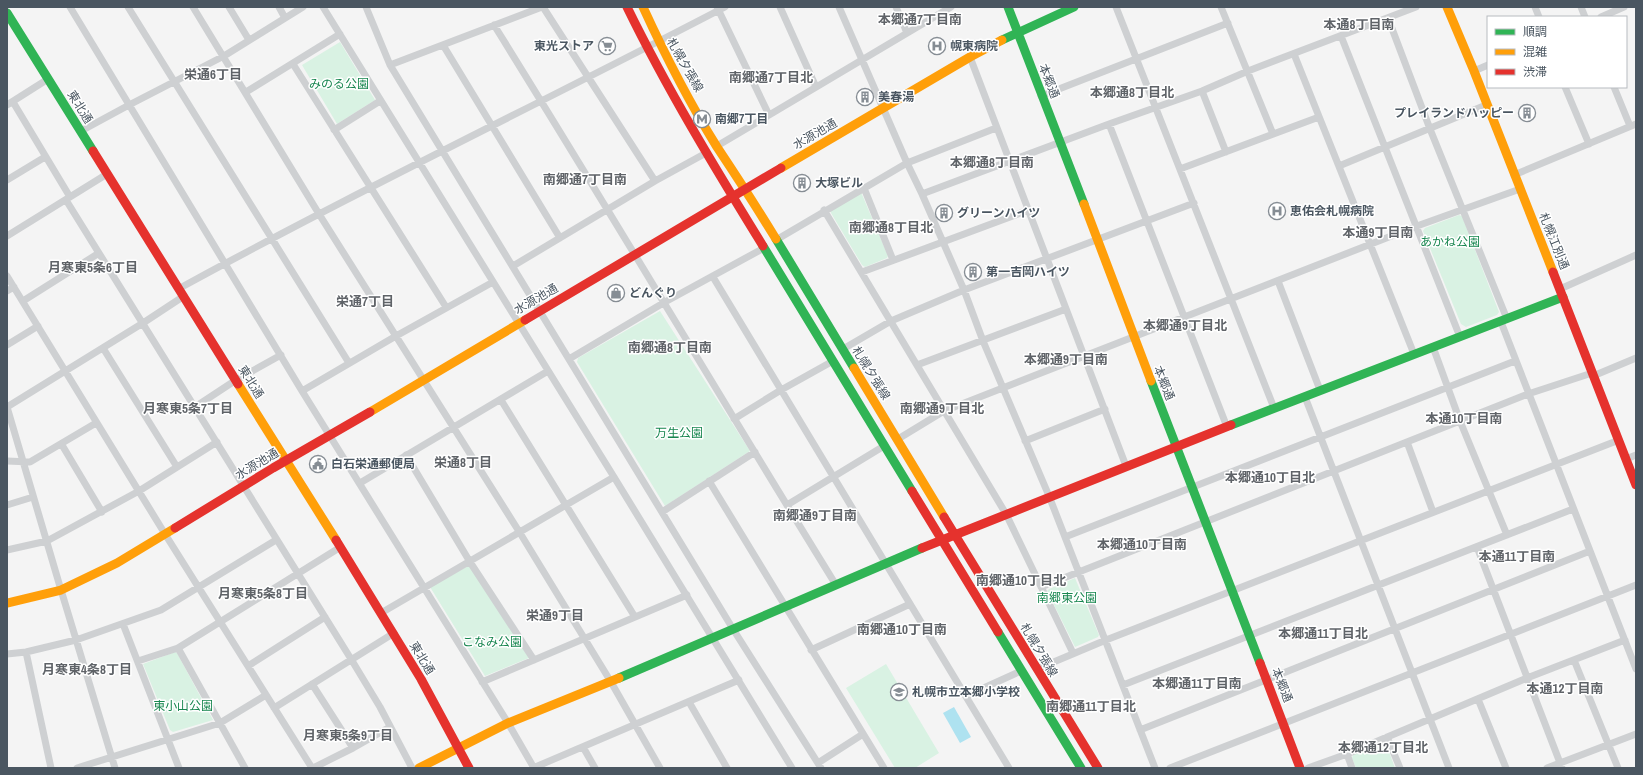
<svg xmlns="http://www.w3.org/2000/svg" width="1643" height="775" font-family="'Archivo Narrow','Noto Sans JP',sans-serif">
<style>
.green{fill:#d9f2e3}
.water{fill:#aee2f0}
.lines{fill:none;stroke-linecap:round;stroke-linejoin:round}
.street{stroke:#ced0d2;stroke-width:7}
.fast{stroke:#30b455;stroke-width:9}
.slow{stroke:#ff9f0a;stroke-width:9}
.jam{stroke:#e5322d;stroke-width:9}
.labels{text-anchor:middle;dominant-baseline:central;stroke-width:3;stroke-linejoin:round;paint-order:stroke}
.poi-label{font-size:12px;font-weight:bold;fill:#4a5661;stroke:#fff;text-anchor:start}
.street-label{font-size:12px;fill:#4a5661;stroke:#fff}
.park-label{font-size:12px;fill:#17864f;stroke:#fff}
.neighbourhood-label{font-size:13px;font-weight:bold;fill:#5f6368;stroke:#fff}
</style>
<rect width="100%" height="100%" fill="#f4f4f4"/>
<path class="green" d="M 340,42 L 375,100 L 337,124 L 302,65 Z
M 861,192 L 888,256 L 887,258 L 865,267 L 862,265 L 831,213 L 831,208 Z
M 1459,215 L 1462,216 L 1499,312 L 1497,315 L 1466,327 L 1461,324 L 1423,231 L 1425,228 Z
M 660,311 L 750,451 L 665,506 L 577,362 L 578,358 Z
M 468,566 L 470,567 L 529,658 L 485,676 L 430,587 Z
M 1075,578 L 1099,635 L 1098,637 L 1075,647 L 1047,591 L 1049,589 Z
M 175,652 L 177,653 L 213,720 L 173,732 L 170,730 L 143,664 Z
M 886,664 L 939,753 L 915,768 L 895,768 L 846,688 Z
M 1382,743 L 1386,744 L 1395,768 L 1356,768 L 1352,758 L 1353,755 Z"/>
<path class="water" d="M 954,707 L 971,737 L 960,743 L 943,713 Z"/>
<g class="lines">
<path class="street" d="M 70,7 L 302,391 L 508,723 L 534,768
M 128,7 L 349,363
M 193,7 L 319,214 L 520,533 L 611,682 L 660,768
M 229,7 L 249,40
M 279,7 L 285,18
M 323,7 L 614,477 L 792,768
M 366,7 L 390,65 L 733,629 L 821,768
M 543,7 L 655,181
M 717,7 L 769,115
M 780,7 L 816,87
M 839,7 L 907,163 L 922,194 L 964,290 L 983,341 L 1049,496 L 1155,768
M 896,7 L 907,33
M 1116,7 L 1274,408
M 1221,7 L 1273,134
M 1535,7 L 1539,17
M 1581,7 L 1585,17
M 1601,17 L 1624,7
M 1388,18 L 1430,129 L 1507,319
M 494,25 C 610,211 721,399 836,585
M 1341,36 L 1460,337
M 443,45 L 560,238
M 1294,54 L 1414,354
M 970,57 L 1126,466
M 293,64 L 446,307
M 390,65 L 542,7
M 1474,71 L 1488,65
M 1565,87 L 1589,144
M 1614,87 L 1630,126
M 1202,91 L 1226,152
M 246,92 L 340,34
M 1041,96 L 1228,23
M 13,102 L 70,197
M 7,105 L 48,79
M 1109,124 L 1227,427
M 334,130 L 380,101
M 81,131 L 129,105 L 224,56 L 303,7
M 717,146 L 951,7
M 1339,166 L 1486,105
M 1180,169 L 1319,117
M 1514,175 L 1636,124
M 7,180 L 45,157
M 864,188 L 893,260
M 922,194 L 1109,124 L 1202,91 L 1248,71 L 1416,7
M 66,200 L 351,659 L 380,707 L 412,768
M 824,210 L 1006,514 L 1073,653
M 7,236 L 107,174
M 776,240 L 907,163 L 996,128
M 513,266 L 655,181 L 706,153
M 862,272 L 1029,210
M 7,276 L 165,534 L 312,768
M 713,277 L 1009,768
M 1278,281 L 1320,390
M 180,288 C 359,190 543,102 725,7
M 1560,289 L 1636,255
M 7,291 L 14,287
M 23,301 L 99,253
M 1501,322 L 1636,669
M 7,345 L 38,326
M 1433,347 L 1460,421 L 1507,535
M 103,348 L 177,467
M 843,349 L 891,321 L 964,290 L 1194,203
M 569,359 L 665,302 L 764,248
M 917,365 L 1066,309
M 1593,376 L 1636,358
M 302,391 L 396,336 L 493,282
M 1305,397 L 1449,768
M 501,400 L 635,617
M 7,407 L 61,590 L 115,768
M 7,407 L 143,323 L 184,296
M 195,407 L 236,380 L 281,355
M 734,419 L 781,390 L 833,361
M 898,439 L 944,411 L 1417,226 L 1520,189
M 1025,441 L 1105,409
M 1407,442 L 1433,512
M 62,445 L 102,512
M 406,455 L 470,562 L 534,660
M 1626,459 L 1636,455
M 7,461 L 30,462 L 96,423
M 709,481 L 884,768
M 360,483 L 548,371
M 7,505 L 33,497
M 787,505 L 884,446
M 662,512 L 755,452
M 1065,537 L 1515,361
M 1477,547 L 1562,768
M 7,550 L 47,541 L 139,491 L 217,442
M 1041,587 L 1528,394 L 1592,373
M 381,613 L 614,477
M 123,624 L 179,768
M 178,648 L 245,768
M 811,650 L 910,604
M 26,652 L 51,768
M 7,654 L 26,652 L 76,640 L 161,610 L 276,540
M 1574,660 L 1618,768
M 138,661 L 178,648 L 339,548
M 248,666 L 325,617
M 1037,669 L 1106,640 L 1619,440
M 482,682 L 687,595
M 312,684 L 353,748
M 1123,685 L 1573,509
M 966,696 L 1021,671
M 1478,699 L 1506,768
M 689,702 L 727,768
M 274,708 L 394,633
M 1140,730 L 1590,551
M 1387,737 L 1400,768
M 583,747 L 595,768
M 1347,754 L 1352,768
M 818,763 L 863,734
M 77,768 L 220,723 L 266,695
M 313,768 L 353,748 L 390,727
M 533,768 L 739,680
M 1170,768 L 1636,585
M 1308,768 L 1347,754 L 1527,678 L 1625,640
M 1547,768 L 1636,734"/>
<path class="fast" d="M 1008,7 C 1033,73 1059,138 1084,204
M 7,13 L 93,151
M 1002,40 L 1074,7
M 776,239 L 854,368
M 763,246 L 912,491
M 1151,381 L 1260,663
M 1231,425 L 1563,297
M 998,632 L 1081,768
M 619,678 L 922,548"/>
<path class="slow" d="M 643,7 C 665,55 689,102 717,147 C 737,177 757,208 776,239
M 1447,7 L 1474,71 L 1553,272
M 781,168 L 970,57 L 1002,40
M 1084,204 L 1151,381
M 854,368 L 944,517
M 238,384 L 336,540
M 370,412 L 525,320
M 7,603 L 61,590 L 117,563 L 175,528
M 419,768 L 508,723 L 619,678"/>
<path class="jam" d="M 627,7 C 667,89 715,168 763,246
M 93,151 L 238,384
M 1553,272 L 1636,485
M 525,320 L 781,168
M 912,491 L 998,632
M 944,517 L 1098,768
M 175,528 L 273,468 L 370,412
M 336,540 L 421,679 L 469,768
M 922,548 L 1231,425
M 1260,663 L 1300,768"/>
</g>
<defs>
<g id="supermarket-ring" transform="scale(0.9)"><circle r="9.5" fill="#fff" stroke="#868d94" stroke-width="1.5"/><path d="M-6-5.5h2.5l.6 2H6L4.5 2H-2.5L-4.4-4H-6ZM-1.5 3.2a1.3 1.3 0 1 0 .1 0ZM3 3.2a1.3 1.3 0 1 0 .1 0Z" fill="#868d94"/></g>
<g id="hospital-ring" transform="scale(0.9)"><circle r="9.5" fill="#fff" stroke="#868d94" stroke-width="1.5"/><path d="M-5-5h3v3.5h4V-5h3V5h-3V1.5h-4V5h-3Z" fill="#868d94"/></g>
<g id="building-ring" transform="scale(0.9)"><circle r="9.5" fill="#fff" stroke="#868d94" stroke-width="1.5"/><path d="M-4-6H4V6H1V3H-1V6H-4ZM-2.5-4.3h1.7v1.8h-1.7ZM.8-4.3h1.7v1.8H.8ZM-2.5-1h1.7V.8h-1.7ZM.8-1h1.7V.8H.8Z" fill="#868d94"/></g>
<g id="metro-ring" transform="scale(0.9)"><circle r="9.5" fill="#fff" stroke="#868d94" stroke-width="1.5"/><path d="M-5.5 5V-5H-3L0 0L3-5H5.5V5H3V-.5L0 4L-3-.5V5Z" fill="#868d94"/></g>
<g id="shop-ring" transform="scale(0.9)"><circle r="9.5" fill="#fff" stroke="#868d94" stroke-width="1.5"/><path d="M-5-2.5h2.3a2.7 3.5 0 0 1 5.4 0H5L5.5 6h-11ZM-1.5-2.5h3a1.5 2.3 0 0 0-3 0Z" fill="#868d94"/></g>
<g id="civic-ring" transform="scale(0.9)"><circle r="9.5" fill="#fff" stroke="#868d94" stroke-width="1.5"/><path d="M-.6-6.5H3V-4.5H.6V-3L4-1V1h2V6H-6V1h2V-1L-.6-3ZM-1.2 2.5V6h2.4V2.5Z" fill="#868d94"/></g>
<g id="school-ring" transform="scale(0.9)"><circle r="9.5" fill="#fff" stroke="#868d94" stroke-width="1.5"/><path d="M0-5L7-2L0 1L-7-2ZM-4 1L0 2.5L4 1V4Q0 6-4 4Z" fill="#868d94"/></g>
</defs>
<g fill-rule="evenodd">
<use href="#supermarket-ring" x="607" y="46"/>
<use href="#hospital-ring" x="937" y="46"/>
<use href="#building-ring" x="865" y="97"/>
<use href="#building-ring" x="1527" y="113"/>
<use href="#metro-ring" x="702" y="119"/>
<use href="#building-ring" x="802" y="183"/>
<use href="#hospital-ring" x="1277" y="211"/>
<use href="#building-ring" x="944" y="213"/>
<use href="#building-ring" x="973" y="272"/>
<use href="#shop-ring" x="616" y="293"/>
<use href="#civic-ring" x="318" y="464"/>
<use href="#school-ring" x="899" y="692"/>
</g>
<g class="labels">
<g class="poi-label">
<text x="594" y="46" text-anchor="end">東光ストア</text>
<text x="950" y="46">幌東病院</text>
<text x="878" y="97">美春湯</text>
<text x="1514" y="113" text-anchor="end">プレイランドハッピー</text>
<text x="715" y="119">南郷7丁目</text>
<text x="815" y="183">大塚ビル</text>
<text x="1290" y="211">恵佑会札幌病院</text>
<text x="957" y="213">グリーンハイツ</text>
<text x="986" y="272">第一吉岡ハイツ</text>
<text x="629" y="293">どんぐり</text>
<text x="331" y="464">白石栄通郵便局</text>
<text x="912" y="692">札幌市立本郷小学校</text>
</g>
<g class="street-label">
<text transform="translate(685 65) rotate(60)">札幌夕張線</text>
<text transform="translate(1049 81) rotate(69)">本郷通</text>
<text transform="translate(80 107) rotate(58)">東北通</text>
<text transform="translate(815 134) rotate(-30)">水源池通</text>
<text transform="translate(1554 241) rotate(68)">札幌江別通</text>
<text transform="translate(536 299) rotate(-30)">水源池通</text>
<text transform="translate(871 373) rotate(58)">札幌夕張線</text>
<text transform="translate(251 382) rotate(58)">東北通</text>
<text transform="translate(1164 383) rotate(68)">本郷通</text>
<text transform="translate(257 464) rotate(-31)">水源池通</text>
<text transform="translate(1039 650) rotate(59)">札幌夕張線</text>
<text transform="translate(422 658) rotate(59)">東北通</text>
<text transform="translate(1282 685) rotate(68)">本郷通</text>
</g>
<g class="park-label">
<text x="339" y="84">みのる公園</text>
<text x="1450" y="242">あかね公園</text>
<text x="679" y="433">万生公園</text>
<text x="1067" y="598">南郷東公園</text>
<text x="492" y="642">こなみ公園</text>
<text x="183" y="706">東小山公園</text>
</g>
<g class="neighbourhood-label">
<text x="920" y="19">本郷通7丁目南</text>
<text x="1359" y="24">本通8丁目南</text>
<text x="213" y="74">栄通6丁目</text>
<text x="771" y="77">南郷通7丁目北</text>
<text x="1132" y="92">本郷通8丁目北</text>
<text x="992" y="162">本郷通8丁目南</text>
<text x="585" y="179">南郷通7丁目南</text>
<text x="891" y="227">南郷通8丁目北</text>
<text x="1378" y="232">本通9丁目南</text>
<text x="93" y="267">月寒東5条6丁目</text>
<text x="365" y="301">栄通7丁目</text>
<text x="1185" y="325">本郷通9丁目北</text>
<text x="670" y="347">南郷通8丁目南</text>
<text x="1066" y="359">本郷通9丁目南</text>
<text x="188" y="408">月寒東5条7丁目</text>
<text x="942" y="408">南郷通9丁目北</text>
<text x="1464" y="418">本通10丁目南</text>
<text x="463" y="462">栄通8丁目</text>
<text x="1270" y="477">本郷通10丁目北</text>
<text x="815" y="515">南郷通9丁目南</text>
<text x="1142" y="544">本郷通10丁目南</text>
<text x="1517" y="556">本通11丁目南</text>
<text x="1021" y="580">南郷通10丁目北</text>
<text x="263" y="593">月寒東5条8丁目</text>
<text x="555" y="615">栄通9丁目</text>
<text x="902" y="629">南郷通10丁目南</text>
<text x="1323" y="633">本郷通11丁目北</text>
<text x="87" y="669">月寒東4条8丁目</text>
<text x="1197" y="683">本郷通11丁目南</text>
<text x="1565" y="688">本通12丁目南</text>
<text x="1091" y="706">南郷通11丁目北</text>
<text x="348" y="735">月寒東5条9丁目</text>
<text x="1383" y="747">本郷通12丁目北</text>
</g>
</g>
<rect width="1643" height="775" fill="none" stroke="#4a5661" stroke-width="16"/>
<rect x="1487" y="16" width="140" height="72" fill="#ffffff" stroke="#b7bbc0"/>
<rect x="1495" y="29" width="20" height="6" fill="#30b455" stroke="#b7bbc0"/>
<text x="1523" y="36" font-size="12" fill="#4a5661">順調</text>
<rect x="1495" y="49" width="20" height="6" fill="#ff9f0a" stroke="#b7bbc0"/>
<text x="1523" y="56" font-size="12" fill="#4a5661">混雑</text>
<rect x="1495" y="69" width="20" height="6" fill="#e5322d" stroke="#b7bbc0"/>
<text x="1523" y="76" font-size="12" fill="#4a5661">渋滞</text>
</svg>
